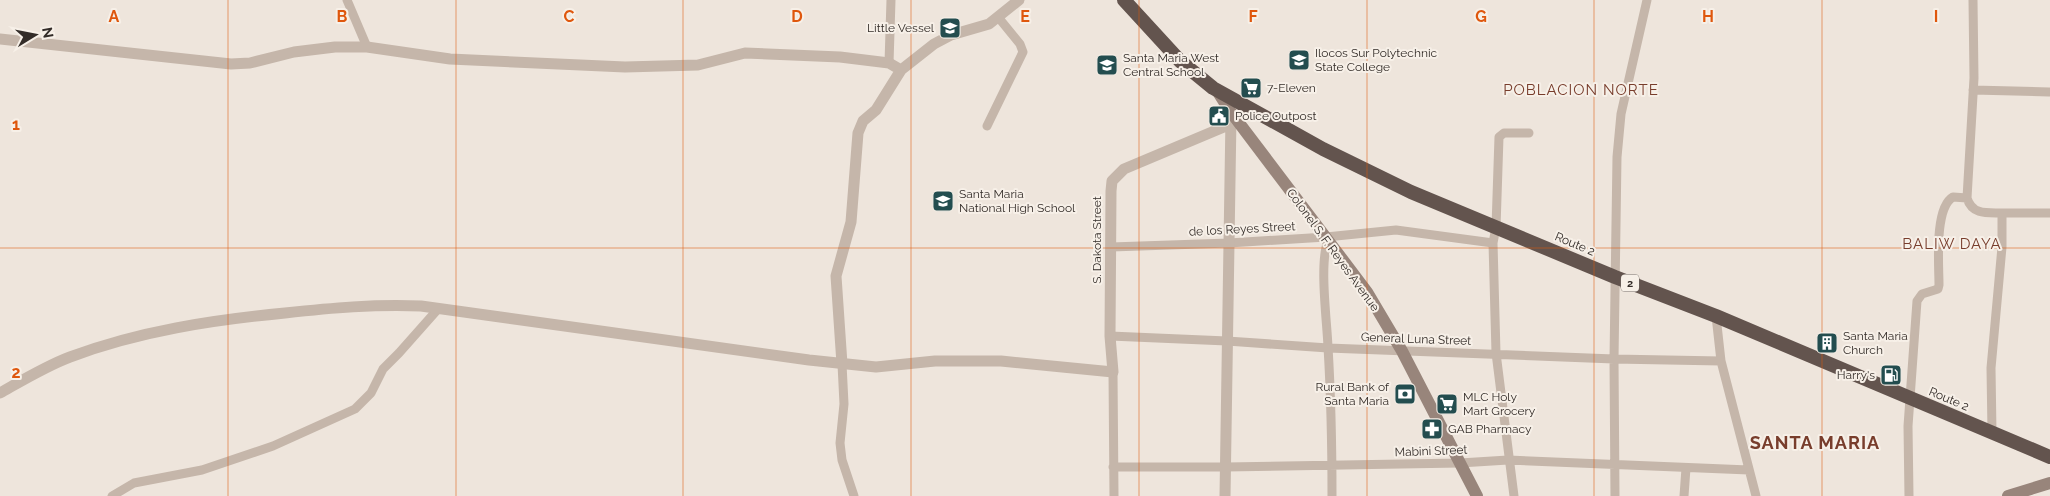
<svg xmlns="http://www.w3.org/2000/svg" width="2050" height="496" font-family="Raleway,sans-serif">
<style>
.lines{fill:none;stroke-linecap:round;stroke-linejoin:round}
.minor{stroke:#c5b6aa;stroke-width:9}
.tertiary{stroke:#c5b6aa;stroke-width:11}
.secondary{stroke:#98857b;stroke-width:12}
.trunk{stroke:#63544e;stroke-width:14}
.grid{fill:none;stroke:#df570d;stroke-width:1;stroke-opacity:0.55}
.labels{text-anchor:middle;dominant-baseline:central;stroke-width:4;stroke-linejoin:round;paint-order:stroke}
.shield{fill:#f7f0e8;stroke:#6e6762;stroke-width:1}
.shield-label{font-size:11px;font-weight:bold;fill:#332c28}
.poi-label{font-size:12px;fill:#332c28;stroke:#f7f0e8;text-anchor:start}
.street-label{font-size:12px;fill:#332c28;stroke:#f7f0e8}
.quarter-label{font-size:15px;letter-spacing:1px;fill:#783d2c;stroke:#f7f0e8}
.district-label{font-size:18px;font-weight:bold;letter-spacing:1px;fill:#783d2c;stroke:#f7f0e8}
.grid-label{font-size:16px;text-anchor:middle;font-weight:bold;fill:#df570d;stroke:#f7f0e8;stroke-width:4;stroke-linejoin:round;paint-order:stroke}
</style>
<rect width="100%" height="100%" fill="#eee5dc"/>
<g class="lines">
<path class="minor" d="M 347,0 L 367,47
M 1973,0 L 1974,78 L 1967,198 C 1972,215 1987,213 2002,213 L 2002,247 L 1991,368 L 1992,433
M 889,63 L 891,0
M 1973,90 L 2049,92
M 987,126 L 1023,52 L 1020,44 L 998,17
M 2002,213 L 2050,213
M 1328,241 C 1319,263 1327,321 1328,347 C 1331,397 1332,446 1332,496
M 1111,247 L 1229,243 L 1326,237 L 1396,230 L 1493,243
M 1716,316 L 1721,361 L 1756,496
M 1110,336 L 1227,341 L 1328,348 L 1614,359 L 1721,361
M 842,364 L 844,404 L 840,443 L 842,460 L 854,496
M 1113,372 L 1114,496
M 1113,467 L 1226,467 L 1460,463 L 1508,460 L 1749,470
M 112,496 L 134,483 L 202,470 L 273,446 L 355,409 L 371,393 L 383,369 L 399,353 L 438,309
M 1514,496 L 1496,353 L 1493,243 L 1496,227 L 1499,137 L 1504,133 L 1529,133
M 1615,496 L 1614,359 L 1617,157 L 1621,114 L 1647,0
M 1684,496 L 1686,468
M 1909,496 L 1908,426 L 1917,301 L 1922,294 L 1938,289 L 1939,285 C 1939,265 1934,208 1953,197 L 1967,198"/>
<path class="tertiary" d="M 0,39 L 231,64 L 250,63 L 294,52 L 335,47 L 367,47 L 450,59 L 625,67 L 698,65 L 745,53 L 840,57 L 889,63 L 901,70
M 842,364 L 836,276 L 851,222 L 858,133 L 863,121 L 876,110 L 901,70 L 934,44 L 951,35 L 989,24 L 1019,0
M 0,393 C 23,380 46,366 70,357 C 139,331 213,320 285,313 C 331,308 375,304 421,306 L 809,360 L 876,367 L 935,361 L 1001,361 L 1113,372 L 1110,336 L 1111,191 L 1112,181 L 1124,169 L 1231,124
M 1225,496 L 1231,117"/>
<path class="secondary" d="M 1218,92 L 1230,111 L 1367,292 L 1402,351 L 1477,496
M 2008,496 L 2050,483"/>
<path class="trunk" d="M 1124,0 L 1180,61 L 1213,88 L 1323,149 L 1411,192 L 1615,277 L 1716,316 L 2050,457"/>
</g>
<path class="grid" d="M 228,0 L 228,496M 456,0 L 456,496M 683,0 L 683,496M 911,0 L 911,496M 1139,0 L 1139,496M 1367,0 L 1367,496M 1594,0 L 1594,496M 1822,0 L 1822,496M 0,248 L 2050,248"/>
<defs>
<g id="school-square" transform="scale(1.125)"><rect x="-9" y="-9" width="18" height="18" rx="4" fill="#234d4f" stroke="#f7f0e8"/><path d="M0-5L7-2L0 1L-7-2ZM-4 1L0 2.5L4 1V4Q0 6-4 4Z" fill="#fff"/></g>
<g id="university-square" transform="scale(1.125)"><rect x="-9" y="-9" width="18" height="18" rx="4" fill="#234d4f" stroke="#f7f0e8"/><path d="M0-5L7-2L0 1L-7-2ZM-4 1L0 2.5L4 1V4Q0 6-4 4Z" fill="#fff"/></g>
<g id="supermarket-square" transform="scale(1.125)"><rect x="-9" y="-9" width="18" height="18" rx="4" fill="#234d4f" stroke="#f7f0e8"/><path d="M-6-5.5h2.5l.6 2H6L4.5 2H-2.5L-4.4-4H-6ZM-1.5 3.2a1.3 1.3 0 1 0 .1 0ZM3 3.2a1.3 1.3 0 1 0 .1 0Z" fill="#fff"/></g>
<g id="civic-square" transform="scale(1.125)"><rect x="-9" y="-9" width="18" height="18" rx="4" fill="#234d4f" stroke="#f7f0e8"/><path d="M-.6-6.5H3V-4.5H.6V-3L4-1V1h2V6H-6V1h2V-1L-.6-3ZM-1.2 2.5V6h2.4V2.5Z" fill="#fff"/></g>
<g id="building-square" transform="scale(1.125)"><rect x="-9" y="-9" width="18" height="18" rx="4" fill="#234d4f" stroke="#f7f0e8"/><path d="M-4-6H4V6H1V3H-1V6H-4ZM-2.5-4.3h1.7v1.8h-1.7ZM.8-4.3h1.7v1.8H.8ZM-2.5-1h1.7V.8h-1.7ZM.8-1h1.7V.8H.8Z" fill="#fff"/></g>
<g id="fuel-square" transform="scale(1.125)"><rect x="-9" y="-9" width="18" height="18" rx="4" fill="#234d4f" stroke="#f7f0e8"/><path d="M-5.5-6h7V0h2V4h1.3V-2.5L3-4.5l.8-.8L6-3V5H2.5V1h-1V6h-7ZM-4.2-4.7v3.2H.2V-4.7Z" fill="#fff"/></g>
<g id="bank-square" transform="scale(1.125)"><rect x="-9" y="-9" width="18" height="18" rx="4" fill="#234d4f" stroke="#f7f0e8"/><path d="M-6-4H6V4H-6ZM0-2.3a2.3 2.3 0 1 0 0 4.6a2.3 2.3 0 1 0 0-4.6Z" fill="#fff"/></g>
<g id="pharmacy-square" transform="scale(1.125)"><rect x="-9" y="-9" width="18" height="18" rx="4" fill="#234d4f" stroke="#f7f0e8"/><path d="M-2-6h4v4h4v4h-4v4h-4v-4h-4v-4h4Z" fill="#fff"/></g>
</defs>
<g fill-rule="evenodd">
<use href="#school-square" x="950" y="28"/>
<use href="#university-square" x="1299" y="60"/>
<use href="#school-square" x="1107" y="65"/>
<use href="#supermarket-square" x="1251" y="88"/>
<use href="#civic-square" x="1219" y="116"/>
<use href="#school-square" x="943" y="201"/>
<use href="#building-square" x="1827" y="343"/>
<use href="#fuel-square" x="1891" y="375"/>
<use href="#bank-square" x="1405" y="394"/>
<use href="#supermarket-square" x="1447" y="404"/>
<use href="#pharmacy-square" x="1432" y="429"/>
</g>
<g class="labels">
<rect class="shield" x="1621" y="274.5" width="18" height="17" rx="4"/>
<g class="shield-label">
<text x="1630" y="283">2</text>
</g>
<g class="poi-label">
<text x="934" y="28" text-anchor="end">Little Vessel</text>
<text x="1315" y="53">Ilocos Sur Polytechnic<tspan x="1315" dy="14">State College</tspan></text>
<text x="1123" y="58">Santa Maria West<tspan x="1123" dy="14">Central School</tspan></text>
<text x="1267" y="88">7-Eleven</text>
<text x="1235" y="116">Police Outpost</text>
<text x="959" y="194">Santa Maria<tspan x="959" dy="14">National High School</tspan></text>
<text x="1843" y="336">Santa Maria<tspan x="1843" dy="14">Church</tspan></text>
<text x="1875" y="375" text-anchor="end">Harry's</text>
<text x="1389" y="387" text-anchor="end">Rural Bank of<tspan x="1389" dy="14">Santa Maria</tspan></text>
<text x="1463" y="397">MLC Holy<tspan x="1463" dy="14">Mart Grocery</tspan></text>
<text x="1448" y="429">GAB Pharmacy</text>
</g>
<g class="street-label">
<text transform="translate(1242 229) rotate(-3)">de los Reyes Street</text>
<text transform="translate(1097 240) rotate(-90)">S. Dakota Street</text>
<text transform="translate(1575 244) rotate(23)">Route 2</text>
<text transform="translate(1333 250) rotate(54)">Colonel S. F. Reyes Avenue</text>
<text transform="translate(1416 339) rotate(2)">General Luna Street</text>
<text transform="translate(1949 399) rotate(23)">Route 2</text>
<text transform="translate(1431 451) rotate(-2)">Mabini Street</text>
</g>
<g class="quarter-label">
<text x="1581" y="90">POBLACION NORTE</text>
<text x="1952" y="244">BALIW DAYA</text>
</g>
<g class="district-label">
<text x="1815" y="442">SANTA MARIA</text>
</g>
</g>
<g class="grid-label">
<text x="114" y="22">A</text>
<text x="342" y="22">B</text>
<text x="569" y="22">C</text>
<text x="797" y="22">D</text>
<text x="1025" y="22">E</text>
<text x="1253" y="22">F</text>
<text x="1481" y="22">G</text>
<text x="1708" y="22">H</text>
<text x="1936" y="22">I</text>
<text x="16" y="130">1</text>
<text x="16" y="378">2</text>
</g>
<g transform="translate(35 35) rotate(80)" stroke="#f7f0e8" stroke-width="4" paint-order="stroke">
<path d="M0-4L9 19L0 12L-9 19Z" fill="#332c28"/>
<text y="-8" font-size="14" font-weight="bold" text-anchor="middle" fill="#332c28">N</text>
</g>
</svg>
